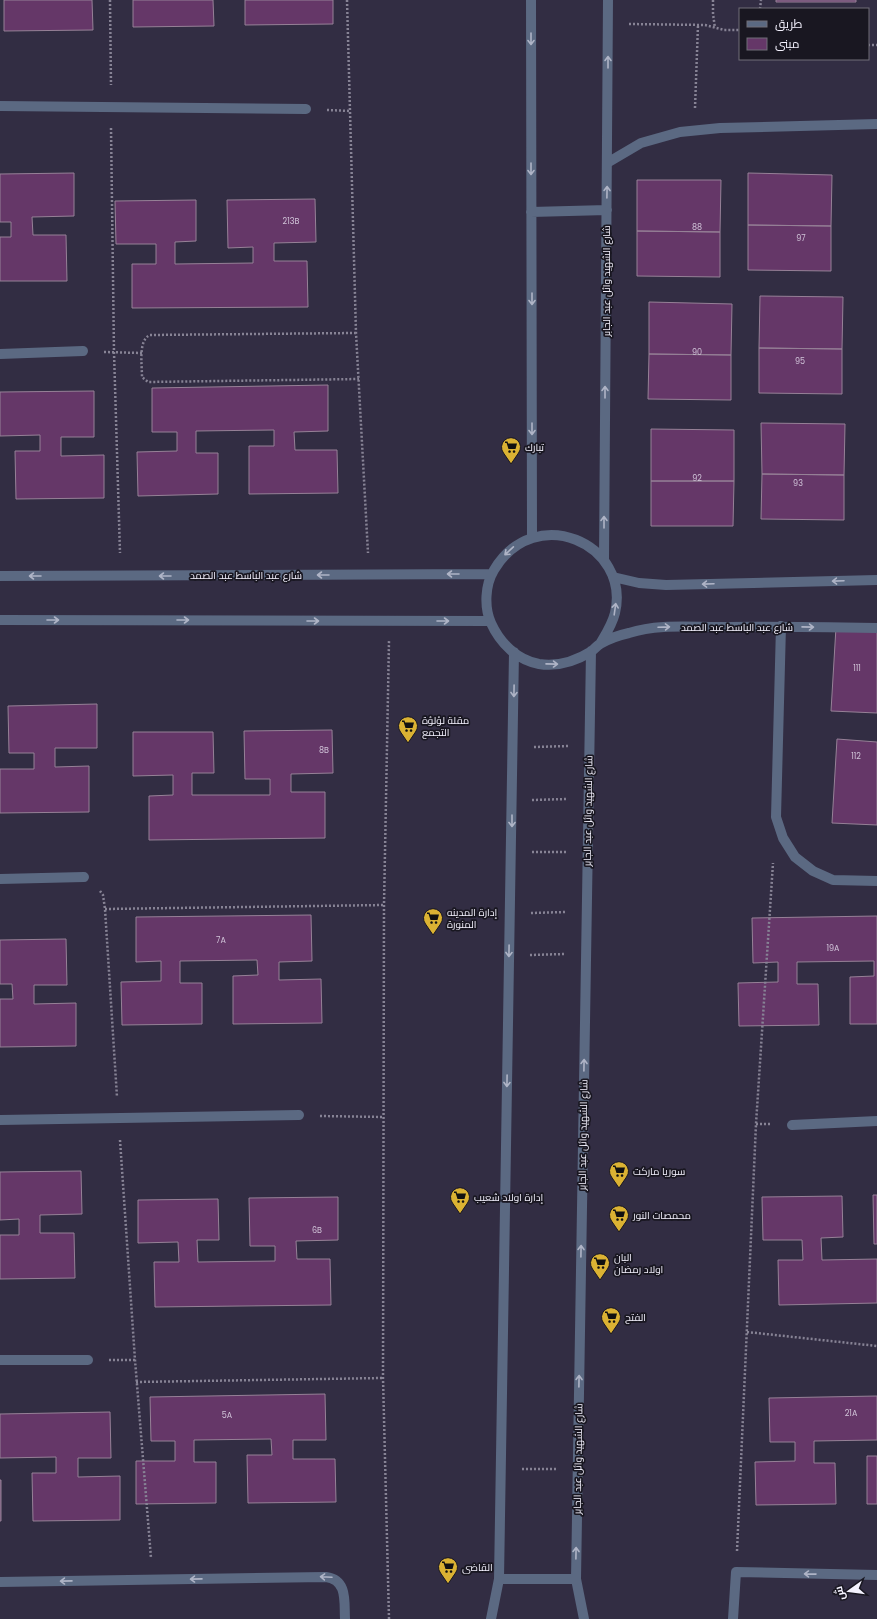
<svg xmlns="http://www.w3.org/2000/svg" width="877" height="1619" font-family="Poppins,Cairo,sans-serif">
<style>
.building{fill:#653768;stroke:#968197}
.lines{fill:none;stroke-linecap:round;stroke-linejoin:round}
.path{stroke:#878395;stroke-width:2.5;stroke-dasharray:2 2;stroke-linecap:butt}
.minor{stroke:#5b6982;stroke-width:10}
.oneway{stroke:#afb4c6}
.labels{text-anchor:middle;dominant-baseline:central;stroke-width:3.5;stroke-linejoin:round;paint-order:stroke}
.number-label{font-size:8px;fill:#d0c3d8}
.street-label{font-size:10px;fill:#f4f2fe;stroke:#191721}
.poi-label{font-size:10px;fill:#f4f2fe;stroke:#191721;text-anchor:start}
</style>
<rect width="100%" height="100%" fill="#322d43"/>
<path class="building" d="M 4,0 L 92,0 L 93,30 L 4,31 Z
M 133,0 L 213,0 L 214,26 L 133,27 Z
M 245,0 L 333,0 L 333,24 L 245,25 Z
M 776,0 L 856,0 L 856,2 L 776,2 Z
M 74,173 L 74,216 L 32,217 L 33,235 L 66,235 L 67,281 L 0,281 L 0,237 L 11,237 L 11,222 L 0,222 L 0,174 Z
M 748,173 L 832,175 L 831,226 L 748,225 Z
M 637,180 L 721,180 L 720,232 L 637,231 Z
M 315,199 L 316,242 L 274,243 L 274,261 L 307,261 L 308,307 L 132,308 L 132,264 L 156,264 L 156,244 L 116,244 L 115,201 L 196,200 L 196,241 L 175,242 L 175,264 L 253,263 L 253,247 L 228,248 L 227,200 Z
M 748,225 L 831,226 L 831,271 L 748,270 Z
M 637,231 L 720,232 L 720,277 L 637,276 Z
M 760,296 L 843,297 L 842,349 L 759,348 Z
M 649,302 L 732,304 L 731,355 L 649,354 Z
M 759,348 L 842,349 L 842,394 L 759,393 Z
M 649,354 L 731,355 L 731,400 L 648,399 Z
M 328,385 L 328,431 L 294,432 L 295,450 L 337,450 L 338,493 L 249,494 L 249,446 L 274,446 L 274,430 L 196,431 L 196,453 L 218,453 L 218,494 L 138,496 L 137,452 L 177,451 L 177,432 L 152,432 L 152,388 Z
M 94,391 L 94,437 L 61,437 L 61,456 L 104,455 L 104,498 L 16,499 L 15,451 L 40,451 L 40,435 L 0,436 L 0,392 Z
M 761,423 L 845,424 L 844,475 L 762,474 Z
M 651,429 L 734,430 L 734,481 L 651,481 Z
M 762,474 L 844,475 L 844,520 L 761,519 Z
M 651,481 L 734,481 L 733,526 L 651,526 Z
M 836,627 L 877,630 L 877,713 L 831,711 Z
M 97,704 L 97,748 L 55,748 L 55,767 L 89,766 L 89,812 L 0,813 L 0,769 L 34,769 L 34,753 L 9,753 L 8,706 Z
M 332,730 L 333,773 L 291,774 L 291,792 L 325,792 L 325,838 L 149,840 L 149,796 L 173,795 L 173,775 L 133,776 L 133,732 L 213,732 L 214,773 L 192,773 L 192,795 L 270,795 L 270,779 L 245,779 L 244,731 Z
M 837,739 L 877,742 L 877,825 L 832,823 Z
M 311,915 L 312,961 L 279,962 L 279,980 L 321,979 L 322,1023 L 233,1024 L 233,976 L 258,975 L 257,960 L 180,961 L 180,983 L 202,983 L 202,1024 L 122,1025 L 121,982 L 161,981 L 161,961 L 136,962 L 136,917 Z
M 877,916 L 877,1024 L 850,1024 L 850,977 L 874,976 L 874,961 L 797,962 L 797,984 L 818,984 L 819,1025 L 739,1026 L 738,983 L 778,982 L 778,962 L 753,963 L 752,918 Z
M 66,939 L 67,985 L 34,985 L 34,1004 L 76,1003 L 76,1046 L 0,1047 L 0,999 L 13,999 L 12,984 L 0,984 L 0,940 Z
M 81,1171 L 82,1214 L 40,1215 L 40,1233 L 74,1233 L 75,1278 L 0,1279 L 0,1235 L 19,1235 L 19,1219 L 0,1220 L 0,1172 Z
M 873,1195 L 877,1195 L 877,1244 L 874,1244 Z
M 842,1196 L 843,1237 L 821,1238 L 822,1260 L 877,1259 L 877,1303 L 779,1305 L 778,1260 L 803,1260 L 802,1240 L 763,1240 L 762,1197 Z
M 338,1197 L 338,1240 L 296,1241 L 297,1259 L 330,1259 L 331,1305 L 155,1307 L 154,1262 L 179,1262 L 178,1242 L 138,1243 L 138,1200 L 218,1199 L 219,1240 L 197,1240 L 198,1262 L 275,1261 L 275,1246 L 250,1246 L 249,1198 Z
M 325,1394 L 326,1440 L 293,1440 L 293,1459 L 335,1459 L 336,1502 L 248,1503 L 247,1455 L 272,1455 L 271,1439 L 194,1440 L 194,1462 L 216,1462 L 216,1503 L 136,1504 L 136,1461 L 175,1461 L 175,1441 L 151,1441 L 150,1397 Z
M 877,1396 L 877,1440 L 814,1441 L 814,1463 L 835,1463 L 836,1504 L 756,1505 L 755,1462 L 795,1461 L 795,1442 L 770,1442 L 769,1398 Z
M 110,1412 L 111,1458 L 78,1458 L 78,1477 L 120,1476 L 120,1520 L 33,1521 L 32,1473 L 56,1473 L 56,1457 L 0,1458 L 0,1414 Z
M 867,1456 L 877,1456 L 877,1504 L 867,1504 Z
M 0,1480 L 1,1480 L 1,1521 L 0,1521 Z"/>
<g class="lines">
<path class="path" d="M 110,0 L 111,85
M 347,0 L 356,333 L 368,553
M 713,0 L 713,14 L 715,28
M 760,9 L 761,0
M 629,24 L 705,25 L 724,30 L 740,30
M 868,45 L 877,45
M 695,108 L 698,25
M 327,110 L 350,111
M 111,128 L 114,352 L 120,553
M 356,333 L 150,335 C 138,340 142,365 142,377 L 148,382 L 359,379
M 104,352 L 142,353
M 534,747 L 569,746
M 532,800 L 567,799
M 532,852 L 567,852
M 100,891 L 103,895 L 105,909 L 117,1097
M 105,909 L 384,905
M 531,913 L 566,912
M 530,955 L 565,954
M 320,1116 L 384,1117
M 756,1124 L 772,1124
M 120,1140 L 135,1360 L 151,1558
M 747,1332 L 877,1346
M 109,1360 L 135,1360
M 136,1382 L 383,1378
M 522,1469 L 557,1469
M 737,1551 L 756,1124 L 773,863
M 389,1619 L 383,1378 L 384,905 L 389,641"/>
<path class="minor" d="M 531,0 L 532,537
M 0,106 L 306,109
M 607,163 L 641,143 L 680,132 L 720,128 L 877,124
M 531,212 L 607,210
M 0,354 L 83,351
M 604,561 L 608,0
M 0,576 L 492,574
M 613,577 L 639,583 L 666,585 L 877,580
M 0,620 L 490,621
M 781,626 L 776,817 L 783,838 L 795,857 L 813,871 L 833,880 L 877,881
M 600,644 C 606,634 612,625 615,613 C 631,544 535,501 494,570 C 485,585 484,607 491,623 C 500,643 517,660 539,664 C 558,667 576,661 592,651 C 594,649 597,646 600,644 C 608,639 620,635 629,633 C 657,624 688,627 718,627 C 771,626 824,627 877,628
M 0,879 L 84,877
M 0,1120 L 299,1115
M 792,1125 L 877,1121
M 0,1360 L 88,1360
M 499,1579 L 576,1579
M 0,1582 L 326,1577 C 348,1580 344,1602 345,1619
M 491,1619 L 499,1579 L 514,652
M 584,1619 L 576,1579 L 591,651
M 733,1619 L 736,1572 L 877,1575"/>
</g>
<defs><path id="oneway-shaft" d="M-6 0H5M1.5-3L5.5 0L1.5 3" fill="none" stroke-width="1.6" stroke-linecap="round" stroke-linejoin="round"/></defs>
<g class="oneway">
<use href="#oneway-shaft" transform="translate(531 39) rotate(90)"/>
<use href="#oneway-shaft" transform="translate(608 62) rotate(-90)"/>
<use href="#oneway-shaft" transform="translate(531 169) rotate(90)"/>
<use href="#oneway-shaft" transform="translate(607 192) rotate(-89)"/>
<use href="#oneway-shaft" transform="translate(532 299) rotate(90)"/>
<use href="#oneway-shaft" transform="translate(605 392) rotate(-90)"/>
<use href="#oneway-shaft" transform="translate(532 429) rotate(90)"/>
<use href="#oneway-shaft" transform="translate(604 522) rotate(-90)"/>
<use href="#oneway-shaft" transform="translate(509 551) rotate(137)"/>
<use href="#oneway-shaft" transform="translate(453 574) rotate(180)"/>
<use href="#oneway-shaft" transform="translate(323 575) rotate(180)"/>
<use href="#oneway-shaft" transform="translate(35 576) rotate(180)"/>
<use href="#oneway-shaft" transform="translate(165 576) rotate(180)"/>
<use href="#oneway-shaft" transform="translate(838 581) rotate(178)"/>
<use href="#oneway-shaft" transform="translate(708 584) rotate(178)"/>
<use href="#oneway-shaft" transform="translate(615 609) rotate(-82)"/>
<use href="#oneway-shaft" transform="translate(53 620)"/>
<use href="#oneway-shaft" transform="translate(183 620)"/>
<use href="#oneway-shaft" transform="translate(313 621)"/>
<use href="#oneway-shaft" transform="translate(443 621)"/>
<use href="#oneway-shaft" transform="translate(664 627) rotate(-2)"/>
<use href="#oneway-shaft" transform="translate(808 627) rotate(1)"/>
<use href="#oneway-shaft" transform="translate(552 664) rotate(1)"/>
<use href="#oneway-shaft" transform="translate(514 691) rotate(91)"/>
<use href="#oneway-shaft" transform="translate(512 821) rotate(90)"/>
<use href="#oneway-shaft" transform="translate(509 951) rotate(91)"/>
<use href="#oneway-shaft" transform="translate(584 1065) rotate(-89)"/>
<use href="#oneway-shaft" transform="translate(507 1081) rotate(91)"/>
<use href="#oneway-shaft" transform="translate(581 1251) rotate(-89)"/>
<use href="#oneway-shaft" transform="translate(579 1381) rotate(-89)"/>
<use href="#oneway-shaft" transform="translate(576 1553) rotate(-89)"/>
<use href="#oneway-shaft" transform="translate(810 1574) rotate(-179)"/>
<use href="#oneway-shaft" transform="translate(326 1577) rotate(-177)"/>
<use href="#oneway-shaft" transform="translate(196 1579) rotate(179)"/>
<use href="#oneway-shaft" transform="translate(66 1581) rotate(179)"/>
</g>
<defs>
<g id="supermarket-pin" transform="scale(1)"><path d="M0 17L-7.5 6A9.5 9.5 0 1 1 7.5 6Z" fill="#dbb233" stroke="#191721"/><path d="M-6-5.5h2.5l.6 2H6L4.5 2H-2.5L-4.4-4H-6ZM-1.5 3.2a1.3 1.3 0 1 0 .1 0ZM3 3.2a1.3 1.3 0 1 0 .1 0Z" fill="#111"/></g>
</defs>
<g fill-rule="evenodd">
<use href="#supermarket-pin" x="511" y="447"/>
<use href="#supermarket-pin" x="408" y="726"/>
<use href="#supermarket-pin" x="433" y="918"/>
<use href="#supermarket-pin" x="619" y="1171"/>
<use href="#supermarket-pin" x="460" y="1197"/>
<use href="#supermarket-pin" x="619" y="1215"/>
<use href="#supermarket-pin" x="600" y="1263"/>
<use href="#supermarket-pin" x="611" y="1317"/>
<use href="#supermarket-pin" x="448" y="1567"/>
</g>
<g class="labels">
<g class="number-label">
<text x="291" y="221">213B</text>
<text x="697" y="227">88</text>
<text x="801" y="238">97</text>
<text x="697" y="352">90</text>
<text x="800" y="361">95</text>
<text x="697" y="478">92</text>
<text x="798" y="483">93</text>
<text x="857" y="668">111</text>
<text x="324" y="750">8B</text>
<text x="856" y="756">112</text>
<text x="221" y="940">7A</text>
<text x="833" y="948">19A</text>
<text x="317" y="1230">6B</text>
<text x="851" y="1413">21A</text>
<text x="227" y="1415">5A</text>
</g>
<g class="street-label">
<text transform="translate(606 281) rotate(-90)">شارع الشهيد وائل عبد الجابر</text>
<text x="246" y="575">شارع عبد الباسط عبد الصمد</text>
<text x="737" y="627">شارع عبد الباسط عبد الصمد</text>
<text transform="translate(588 811) rotate(-89)">شارع الشهيد وائل عبد الجابر</text>
<text transform="translate(583 1135) rotate(-89)">شارع الشهيد وائل عبد الجابر</text>
<text transform="translate(578 1459) rotate(-89)">شارع الشهيد وائل عبد الجابر</text>
</g>
<g class="poi-label">
<text x="525" y="447">تبارك</text>
<text x="422" y="720">مقلة لؤلؤة<tspan x="422" dy="12">التجمع</tspan></text>
<text x="447" y="912">إدارة المدينه<tspan x="447" dy="12">المنورة</tspan></text>
<text x="633" y="1171">سوريا ماركت</text>
<text x="474" y="1197">إدارة اولاد شعيب</text>
<text x="633" y="1215">محمصات النور</text>
<text x="614" y="1257">البان<tspan x="614" dy="12">اولاد رمضان</tspan></text>
<text x="625" y="1317">الفتح</text>
<text x="462" y="1567">القاضى</text>
</g>
</g>
<rect x="739" y="8" width="130" height="52" fill="#191721" stroke="#716f79"/>
<rect x="747" y="21" width="20" height="6" fill="#5b6982" stroke="#716f79"/>
<text x="775" y="28" font-size="12" fill="#f4f2fe">طريق</text>
<rect x="747" y="38" width="20" height="12" fill="#653768" stroke="#716f79"/>
<text x="775" y="48" font-size="12" fill="#f4f2fe">مبنى</text>
<g transform="translate(849 1591) rotate(256)" stroke="#191721" stroke-width="3" paint-order="stroke">
<path d="M0-3L7 15L0 10L-7 15Z" fill="#f4f2fe"/>
<text y="-6" font-size="11" font-weight="bold" text-anchor="middle" fill="#f4f2fe">ش</text>
</g>
</svg>
